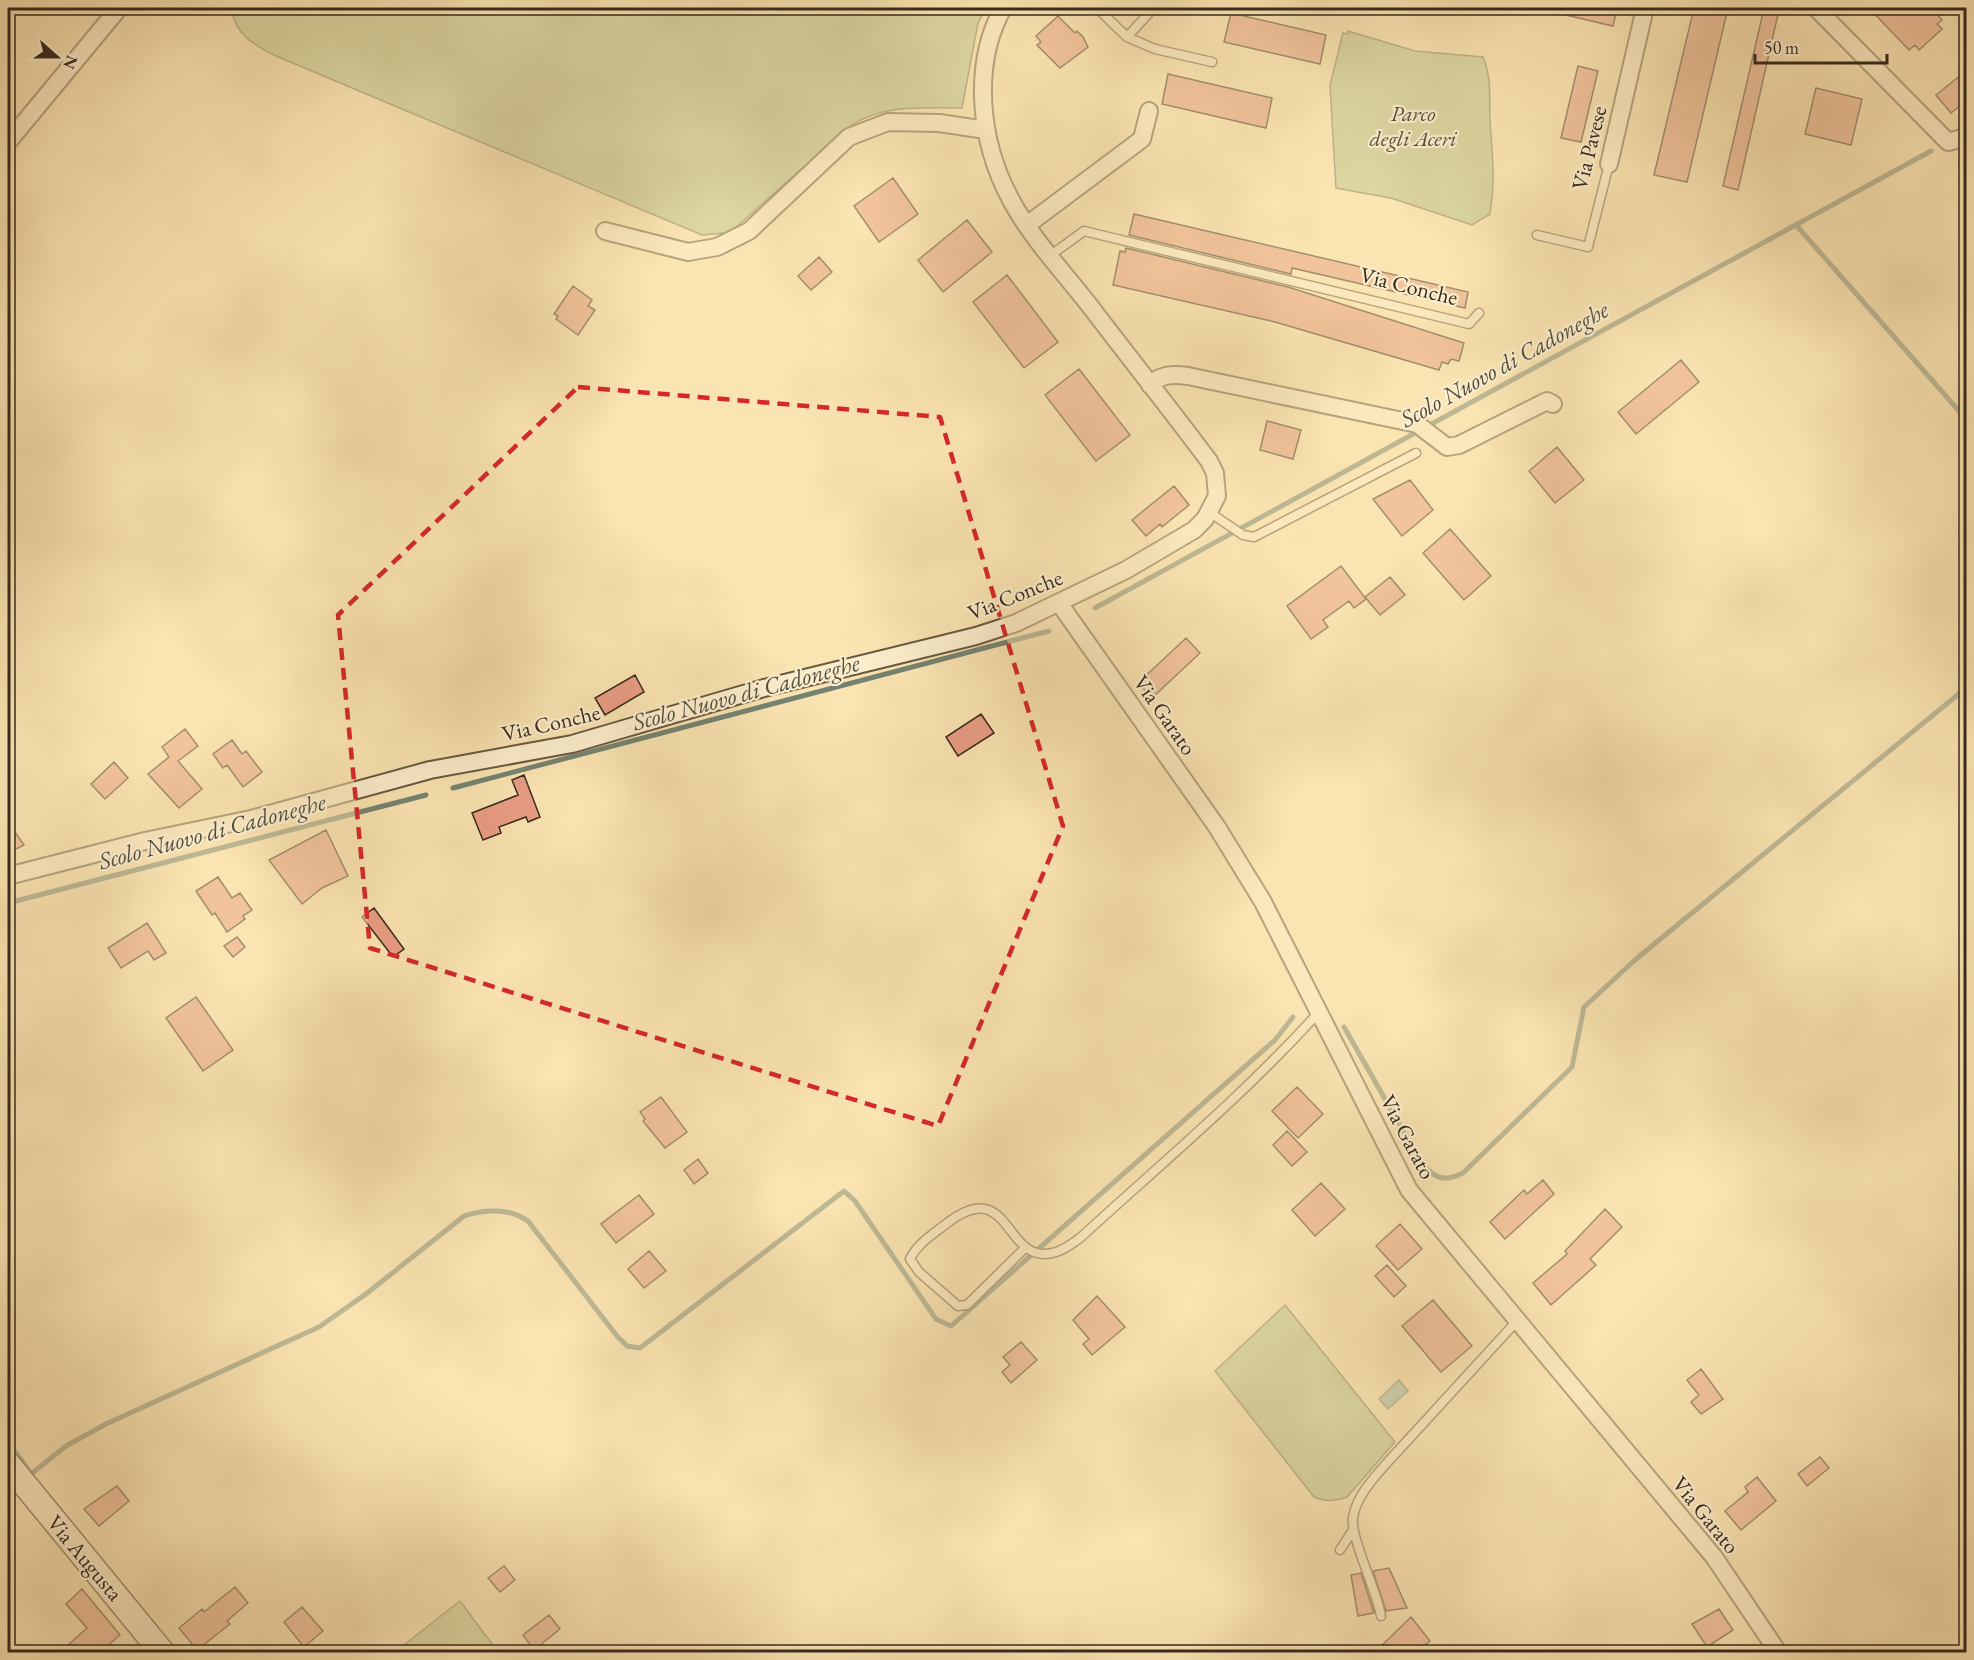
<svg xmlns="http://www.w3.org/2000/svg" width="1974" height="1660" font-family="'EB Garamond',serif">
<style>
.green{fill:#b9c58f;stroke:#787856;stroke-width:1.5}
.water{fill:#9ebfaa;stroke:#748371;stroke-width:1.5}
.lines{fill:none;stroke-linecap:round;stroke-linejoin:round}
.stream{stroke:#748371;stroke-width:5}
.building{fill:#e99d84;stroke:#362a1c;stroke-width:1.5}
.lane-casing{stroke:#675841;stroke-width:11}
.street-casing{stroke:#675841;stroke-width:20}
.secondary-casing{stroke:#362a1c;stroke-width:27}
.lane{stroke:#fcedcc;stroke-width:8}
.street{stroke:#fcedcc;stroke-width:16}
.secondary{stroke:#fcedcc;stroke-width:24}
.marked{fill:none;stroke:#d62828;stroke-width:4.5;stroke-dasharray:12 8;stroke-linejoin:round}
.labels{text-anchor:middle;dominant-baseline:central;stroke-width:4.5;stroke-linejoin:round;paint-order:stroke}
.park-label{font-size:22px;font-style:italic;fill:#575139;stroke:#fcedcc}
.street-label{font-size:22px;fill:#362a1c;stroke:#fcedcc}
.water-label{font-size:24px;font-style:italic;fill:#504f40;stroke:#fcedcc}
</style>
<rect width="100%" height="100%" fill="#fae4b1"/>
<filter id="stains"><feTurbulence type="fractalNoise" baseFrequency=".00333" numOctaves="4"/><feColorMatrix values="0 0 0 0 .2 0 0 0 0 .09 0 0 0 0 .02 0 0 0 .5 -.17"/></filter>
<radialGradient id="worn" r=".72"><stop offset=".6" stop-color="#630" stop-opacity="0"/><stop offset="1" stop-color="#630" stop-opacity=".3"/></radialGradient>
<path class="green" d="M 231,8 L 986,8 L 978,23 L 962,108 C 922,108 884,104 850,126 L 735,228 L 725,233 L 702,235 L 276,56 C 252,44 236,35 231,8 Z
M 1348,31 L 1415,51 L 1483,57 C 1492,78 1489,98 1490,121 C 1492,156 1496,178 1490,214 L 1472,225 L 1391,198 L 1336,188 L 1330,85 L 1343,33 L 1348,34 Z
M 1285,1305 L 1395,1442 L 1347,1497 C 1334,1501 1327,1502 1314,1497 L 1215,1371 Z
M 460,1601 L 498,1652 L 395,1652 Z"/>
<path class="water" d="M 1399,1380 L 1408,1391 L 1388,1409 L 1379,1399 Z"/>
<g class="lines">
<path class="stream" d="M 1796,225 L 1966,419
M 1095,608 L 1931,151
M 453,788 L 1049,631
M 8,903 L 426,795
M 1344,1027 L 1422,1164 C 1435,1179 1445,1182 1463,1173 L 1572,1067 L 1584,1007 L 1636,959 L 1966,688
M 8,1442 L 30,1472
M 31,1474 L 66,1446 L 106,1424 L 319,1327 L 366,1294 L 464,1216 C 484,1209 510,1208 528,1221 L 617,1336 L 627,1346 L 640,1348 L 844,1191 L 855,1201 L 936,1319 L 951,1326 L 1275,1040 L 1293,1017
M 8,1495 L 19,1485"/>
</g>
<path class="building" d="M 1558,8 L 1598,8 L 1616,13 L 1613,26 L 1557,13 Z
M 1694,8 L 1728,8 L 1687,182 L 1654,175 Z
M 1764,8 L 1779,10 L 1738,190 L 1723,186 Z
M 1869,8 L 1931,8 L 1942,20 L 1937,24 L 1942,29 L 1919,50 L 1915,45 L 1909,50 Z
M 1231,13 L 1326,35 L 1320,64 L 1224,42 Z
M 1058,16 L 1075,33 L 1077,31 L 1083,37 L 1088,47 L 1060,68 L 1037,45 L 1041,42 L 1036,36 Z
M 1578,66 L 1598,71 L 1581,142 L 1561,138 Z
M 1966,71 L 1966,101 L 1951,113 L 1936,95 Z
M 1168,74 L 1272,98 L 1266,128 L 1162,104 Z
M 1816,88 L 1862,99 L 1851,145 L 1805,134 Z
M 893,178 L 918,214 L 879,242 L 854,206 Z
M 1134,214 L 1468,292 L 1465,308 L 1292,268 L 1291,274 L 1129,235 Z
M 967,220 L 992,252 L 943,292 L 918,260 Z
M 1126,248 L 1288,287 L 1464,343 L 1459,361 L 1451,359 L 1448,364 L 1442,362 L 1439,370 L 1275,322 L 1113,285 L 1120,251 L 1125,252 Z
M 819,257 L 832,272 L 811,290 L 798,276 Z
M 1007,275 L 1058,342 L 1024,368 L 973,302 Z
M 573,286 L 592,300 L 588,306 L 595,310 L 578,335 L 556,319 L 558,316 L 554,314 Z
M 1681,360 L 1699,382 L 1636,434 L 1618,412 Z
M 1079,369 L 1130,435 L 1096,461 L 1045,395 Z
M 1267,421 L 1301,430 L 1293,459 L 1260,450 Z
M 1557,447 L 1584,480 L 1555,503 L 1529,471 Z
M 1410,480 L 1433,510 L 1402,536 L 1373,499 Z
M 1174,486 L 1189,505 L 1162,527 L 1160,524 L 1146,536 L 1132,520 Z
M 1450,529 L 1491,576 L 1464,600 L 1423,553 Z
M 1341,566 L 1366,599 L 1354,608 L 1349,601 L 1323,620 L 1328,627 L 1311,639 L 1287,606 Z
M 1390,577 L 1405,595 L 1380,615 L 1365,597 Z
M 1186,638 L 1200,653 L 1152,698 L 1138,683 Z
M 635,675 L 644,692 L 605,715 L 595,698 Z
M 981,714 L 994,733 L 958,756 L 946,737 Z
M 185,729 L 198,746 L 178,761 L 202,789 L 179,808 L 148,774 L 169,757 L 162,747 Z
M 232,740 L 242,754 L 246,751 L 262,772 L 243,787 L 227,765 L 223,768 L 213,754 Z
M 114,762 L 128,778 L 105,799 L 91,784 Z
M 524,775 L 540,817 L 528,822 L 526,817 L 499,827 L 501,833 L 483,840 L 472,813 L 518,795 L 512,780 Z
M 8,822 L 24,845 L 8,853 Z
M 326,830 L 348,876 L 322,888 L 302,904 L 269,860 Z
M 218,877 L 232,898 L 240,893 L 252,910 L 243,916 L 245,919 L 227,932 L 215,913 L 212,915 L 196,891 Z
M 374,908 L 404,949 L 393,957 L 362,917 Z
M 147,923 L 166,953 L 154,960 L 148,951 L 121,968 L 108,948 Z
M 237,937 L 245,947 L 233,957 L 224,946 Z
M 196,997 L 233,1050 L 203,1071 L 166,1018 Z
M 1297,1087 L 1323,1114 L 1298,1138 L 1272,1111 Z
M 661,1097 L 687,1132 L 665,1148 L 643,1121 L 645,1119 L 640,1112 Z
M 1287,1131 L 1307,1152 L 1292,1166 L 1273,1145 Z
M 698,1159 L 708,1173 L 694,1184 L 684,1170 Z
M 1543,1180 L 1554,1194 L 1505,1239 L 1490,1222 L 1524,1190 L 1527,1194 Z
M 1321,1183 L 1345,1209 L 1315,1236 L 1292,1210 Z
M 639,1195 L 654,1214 L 616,1243 L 601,1224 Z
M 1605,1209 L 1622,1227 L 1590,1259 L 1596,1265 L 1551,1305 L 1533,1283 L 1567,1254 L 1565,1251 Z
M 1400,1224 L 1422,1249 L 1398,1270 L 1376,1246 Z
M 649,1251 L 666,1271 L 644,1288 L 628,1269 Z
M 1387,1265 L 1406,1286 L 1394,1297 L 1375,1276 Z
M 1097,1296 L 1125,1327 L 1092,1355 L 1083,1344 L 1089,1339 L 1073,1320 Z
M 1433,1300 L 1472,1346 L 1441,1372 L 1402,1326 Z
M 1021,1342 L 1037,1360 L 1011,1383 L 1002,1372 L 1010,1365 L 1003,1357 Z
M 1701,1369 L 1723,1399 L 1701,1414 L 1691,1402 L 1699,1395 L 1687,1380 Z
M 1820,1457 L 1829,1468 L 1807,1486 L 1798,1474 Z
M 1757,1477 L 1776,1501 L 1741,1530 L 1725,1511 L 1748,1492 L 1745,1487 Z
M 117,1486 L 129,1501 L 99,1526 L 84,1509 Z
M 504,1566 L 515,1580 L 500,1592 L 488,1578 Z
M 1389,1568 L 1407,1608 L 1386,1611 L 1373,1571 Z
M 1361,1573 L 1374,1613 L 1358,1616 L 1351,1575 Z
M 235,1587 L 248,1603 L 227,1621 L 230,1624 L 197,1650 L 179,1628 L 202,1609 L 204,1612 Z
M 82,1589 L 120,1635 L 99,1653 L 59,1653 L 87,1628 L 66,1604 Z
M 302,1607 L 323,1631 L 304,1647 L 284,1622 Z
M 1719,1609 L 1733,1630 L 1707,1647 L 1692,1624 Z
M 549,1615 L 560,1629 L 534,1650 L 523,1635 Z
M 1411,1617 L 1430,1641 L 1414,1653 L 1374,1653 Z"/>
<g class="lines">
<g class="lane-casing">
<path id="lane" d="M 1097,8 L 1127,37 L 1149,13 L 1143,8
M 1620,8 L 1644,13
M 1127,37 L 1155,49 L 1212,62
M 1537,235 L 1588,247 L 1609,164
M 1051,255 L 1084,231 L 1469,324 L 1479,313
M 1209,512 L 1243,535 L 1254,537 L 1416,453
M 1024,1249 L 967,1305 L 958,1306 L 919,1272 L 910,1259 C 918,1243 932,1235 946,1224 C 1013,1172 1003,1269 1056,1252 C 1064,1250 1073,1243 1080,1238 C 1161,1164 1245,1094 1319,1012
M 1340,1550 L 1353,1530
M 1381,1616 C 1377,1590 1350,1538 1353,1517 C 1357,1496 1372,1480 1385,1465 L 1516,1322"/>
</g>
<g class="street-casing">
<path id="street" d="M 1816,8 L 1948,142 L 1966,137
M 8,142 L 119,8
M 1609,164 L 1645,8
M 1027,225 L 1142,139 L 1149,111
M 605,231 L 688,252 L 717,247 L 749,231 L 849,137 L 888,122 L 939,123 L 986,130
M 1150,385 C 1161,374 1173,374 1188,376 L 1417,424 L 1447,447 L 1459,445 L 1547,401 L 1553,404
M 1059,603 L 1217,827 L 1263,902 L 1409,1190 L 1714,1557 L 1778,1652
M 8,876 L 145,841 L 251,819 L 430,770 L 572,744 L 764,688 L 976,636 L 1016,623 L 1126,570 L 1194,530 L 1205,519 L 1217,496 L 1215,473 L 1209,461 C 1171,410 1131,360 1093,310 C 1066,275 1031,238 1011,200 C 980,143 971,66 1003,8"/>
</g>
<g class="secondary-casing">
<path id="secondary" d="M 8,1464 L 162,1652"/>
</g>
<use href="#lane" class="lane"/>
<use href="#street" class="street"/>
<use href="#secondary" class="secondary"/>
</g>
<path d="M0 0H1974V1660H0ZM 578,387 L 940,417 L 1063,826 L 938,1126 L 370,948 L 338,615 Z" fill="#fae4b1" fill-opacity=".55" fill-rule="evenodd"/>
<path class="marked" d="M 578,387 L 940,417 L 1063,826 L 938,1126 L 370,948 L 338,615 Z"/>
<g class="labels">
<g class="park-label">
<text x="1413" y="113">Parco<tspan x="1413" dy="25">degli Aceri</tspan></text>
</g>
<g class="street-label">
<text transform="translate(1589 148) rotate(-76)">Via Pavese</text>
<text transform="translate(1409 286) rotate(14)">Via Conche</text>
<text transform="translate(1015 595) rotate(-22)">Via Conche</text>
<text transform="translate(1165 715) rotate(55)">Via Garato</text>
<text transform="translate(551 723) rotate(-13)">Via Conche</text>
<text transform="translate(1408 1137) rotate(62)">Via Garato</text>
<text transform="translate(1706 1515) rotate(51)">Via Garato</text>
<text transform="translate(85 1558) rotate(50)">Via Augusta</text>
</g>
<g class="water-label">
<text transform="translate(1504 364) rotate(-29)">Scolo Nuovo di Cadoneghe</text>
<text transform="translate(746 692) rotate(-15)">Scolo Nuovo di Cadoneghe</text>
<text transform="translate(212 831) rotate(-15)">Scolo Nuovo di Cadoneghe</text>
</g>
</g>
<rect width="1974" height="1660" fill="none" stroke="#fae4b1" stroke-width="30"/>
<rect x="9" y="9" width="1956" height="1642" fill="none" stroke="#362a1c" stroke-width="3"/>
<rect x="15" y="15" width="1944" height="1630" fill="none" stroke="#362a1c" stroke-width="1.5"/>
<g transform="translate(57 57) rotate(111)" stroke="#fcedcc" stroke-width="4.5" paint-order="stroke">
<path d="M0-4.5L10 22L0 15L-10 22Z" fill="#362a1c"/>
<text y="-9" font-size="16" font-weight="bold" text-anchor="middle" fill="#362a1c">N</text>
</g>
<path d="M1755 54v9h132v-9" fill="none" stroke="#362a1c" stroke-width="3"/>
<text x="1764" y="54" font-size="18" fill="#362a1c" stroke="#fcedcc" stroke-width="4.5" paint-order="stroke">50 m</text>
<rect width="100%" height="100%" filter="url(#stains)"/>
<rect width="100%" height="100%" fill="url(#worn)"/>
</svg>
